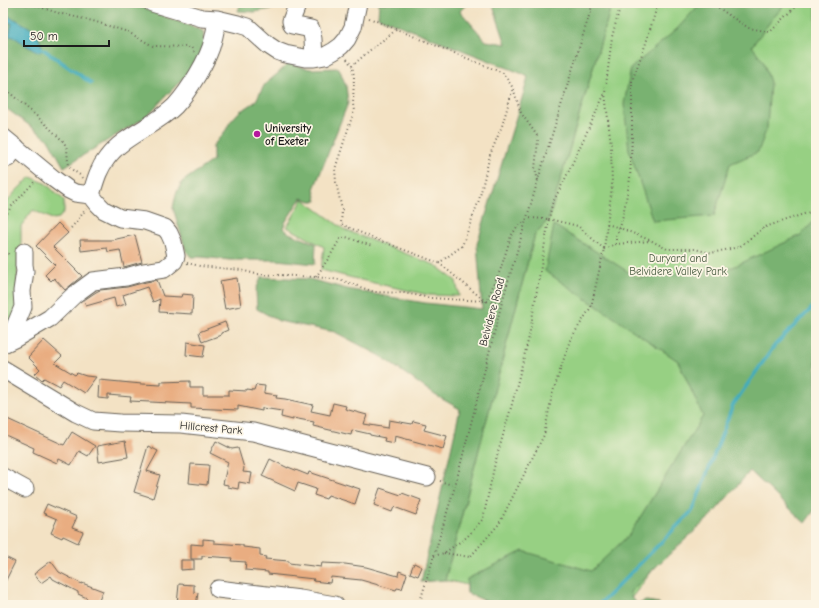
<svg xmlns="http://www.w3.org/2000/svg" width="819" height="608" font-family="'Comic Neue',sans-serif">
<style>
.green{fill:#97d083;stroke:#5a7650}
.forest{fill:#79b271;stroke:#4a6746}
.water{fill:#40acbe;stroke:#2e646d}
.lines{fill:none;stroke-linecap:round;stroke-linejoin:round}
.stream{stroke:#40acbe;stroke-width:3.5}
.building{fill:#e9ad81}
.minor-casing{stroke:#676157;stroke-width:19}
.path{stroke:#676157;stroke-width:2;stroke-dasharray:1 3;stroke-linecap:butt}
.minor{stroke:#fff;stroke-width:17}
.poi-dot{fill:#b5179e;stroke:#fcf5e5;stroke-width:1.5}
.labels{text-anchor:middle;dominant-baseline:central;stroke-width:3.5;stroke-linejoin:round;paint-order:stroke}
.poi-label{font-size:11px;font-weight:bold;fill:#1c1c1c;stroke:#fcf5e5;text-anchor:start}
.park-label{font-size:11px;fill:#475b40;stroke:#fcf5e5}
.street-label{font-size:11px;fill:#1c1c1c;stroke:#fcf5e5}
</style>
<rect width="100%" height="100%" fill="#fcf5e5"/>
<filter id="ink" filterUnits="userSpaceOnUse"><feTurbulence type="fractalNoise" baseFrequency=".025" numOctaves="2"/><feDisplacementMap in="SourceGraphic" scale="8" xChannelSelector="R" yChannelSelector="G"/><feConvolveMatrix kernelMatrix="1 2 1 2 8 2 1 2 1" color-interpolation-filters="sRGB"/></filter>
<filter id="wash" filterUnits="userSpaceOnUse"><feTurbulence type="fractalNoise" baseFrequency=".012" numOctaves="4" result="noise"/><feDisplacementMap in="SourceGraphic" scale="16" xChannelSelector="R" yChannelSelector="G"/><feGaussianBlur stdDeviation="0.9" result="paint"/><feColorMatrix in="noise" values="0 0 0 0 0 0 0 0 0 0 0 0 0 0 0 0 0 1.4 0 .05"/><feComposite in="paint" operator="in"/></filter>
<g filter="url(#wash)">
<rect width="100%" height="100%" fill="#f3e2c4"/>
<path class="green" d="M 612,3 L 816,3 L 816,315 L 698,511 L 626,605 L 467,593 L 467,585 L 445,580 L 535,234 L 549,219 Z
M 31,177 L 45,183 L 64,200 L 64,212 L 59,218 L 52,219 L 33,210 L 21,226 L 21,243 L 18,261 L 16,322 L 3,338 L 3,206 L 17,190 Z
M 303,199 L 345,230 L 435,265 L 456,281 L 459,296 L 429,295 L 365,281 L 321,270 L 324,247 L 287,227 Z"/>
<path class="forest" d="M 3,3 L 130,3 L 203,31 L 206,54 L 146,117 L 64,167 L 48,139 L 3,106 Z
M 241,3 L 278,3 L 277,8 L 255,12 L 238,11 Z
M 379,3 L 468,3 L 460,11 L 486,41 L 506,44 L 492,3 L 612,3 L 549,219 L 535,234 L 445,580 L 421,582 L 460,409 L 435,395 L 379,355 L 335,332 L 279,321 L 257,309 L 256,290 L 261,277 L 309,279 L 347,289 L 390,297 L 425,303 L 482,309 L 477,244 L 526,85 L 528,76 L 378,17 Z
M 698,3 L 787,3 L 773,18 L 752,46 L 763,61 L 770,82 L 767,128 L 758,152 L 730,164 L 714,216 L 653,221 L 629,150 L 624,104 L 631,68 L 677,29 L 698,6 Z
M 289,63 L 310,69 L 339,68 L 346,86 L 348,103 L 314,189 L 317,201 L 311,201 L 301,198 L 286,221 L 283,228 L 289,233 L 316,244 L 315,264 L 277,260 L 230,260 L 201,257 L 191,257 L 186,251 L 173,208 L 176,194 L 182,182 L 213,160 L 213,146 L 226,130 L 230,122 L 240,111 L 246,108 L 255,102 L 265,84 L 276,75 Z
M 816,219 L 816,508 L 805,523 L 750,471 L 711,516 L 663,560 L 630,592 L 632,599 L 638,604 L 646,601 L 659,603 L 660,605 L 495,605 L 467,593 L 467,579 L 523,551 L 591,571 L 629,535 L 703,416 L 678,361 L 545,271 L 554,225 L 638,278 L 733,267 L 801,235 Z"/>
<path class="water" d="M 3,12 L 13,19 L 15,19 C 32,29 37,29 43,50 L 39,52 C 35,50 30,48 27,46 C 20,42 17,37 9,36 L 12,23 L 3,22 Z"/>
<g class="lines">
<path class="stream" d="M 40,47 L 91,83
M 598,605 L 606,598 L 693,510 L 733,405 L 775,345 L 816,304"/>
</g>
<g id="blocks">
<path class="building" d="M 58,223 L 68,233 L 53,247 L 82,276 L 65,290 L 54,278 L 51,281 L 45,275 L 55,265 L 36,246 Z
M 135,235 L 142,262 L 124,267 L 120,250 L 108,252 L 107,248 L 81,251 L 80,240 L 112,240 Z
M 237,278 L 241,306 L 225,309 L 220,281 Z
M 157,280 L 163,296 L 181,297 L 182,294 L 193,295 L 192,314 L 159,312 L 160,299 L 153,302 L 147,287 L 123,295 L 126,304 L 116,307 L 114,298 L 86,306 L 84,300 L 96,292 L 100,290 L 127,287 L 146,282 Z
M 225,322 L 228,330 L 221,333 L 221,335 L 202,342 L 199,332 Z
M 44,340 L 62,356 L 55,363 L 75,375 L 77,373 L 86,376 L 96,377 L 84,393 L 63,380 L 59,386 L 44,378 L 42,380 L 35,374 L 40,369 L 28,357 Z
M 187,342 L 205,345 L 203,357 L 186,355 Z
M 99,380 L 142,384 L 161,385 L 161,382 L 190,381 L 190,387 L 203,387 L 203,395 L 229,395 L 229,390 L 247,391 L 247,390 L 254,391 L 256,385 L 265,386 L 264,393 L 277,395 L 276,398 L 285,399 L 313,405 L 311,411 L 330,415 L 333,403 L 346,406 L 345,409 L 367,415 L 364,424 L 388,428 L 389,420 L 412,424 L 413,421 L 426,424 L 424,430 L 447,436 L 443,449 L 395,436 L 394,443 L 384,441 L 385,438 L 370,435 L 370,434 L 352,430 L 351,435 L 313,426 L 314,422 L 293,418 L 293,420 L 281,417 L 282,411 L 262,408 L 262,411 L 238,406 L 238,410 L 191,408 L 191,404 L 130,401 L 131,397 L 108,395 L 108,399 L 98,398 Z
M 3,417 L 64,445 L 72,432 L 95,446 L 88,456 L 79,451 L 71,465 L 59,459 L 57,463 L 33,452 L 34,448 L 3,434 Z
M 125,441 L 128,457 L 99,462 L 97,446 Z
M 216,441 L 232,449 L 238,448 L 244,468 L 243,472 L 252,473 L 250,484 L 239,482 L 238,489 L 228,487 L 228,485 L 223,484 L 228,462 L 210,453 Z
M 148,446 L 158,451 L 147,471 L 160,475 L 153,498 L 134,492 Z
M 270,459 L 288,468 L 288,467 L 308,475 L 309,472 L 360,489 L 355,504 L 328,495 L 326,499 L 314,495 L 316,489 L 298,483 L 295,491 L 262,476 Z
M 191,464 L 209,465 L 207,485 L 189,483 Z
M 380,488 L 401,495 L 402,493 L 421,500 L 416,515 L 394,507 L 392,512 L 374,505 Z
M 47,504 L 77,517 L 72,528 L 83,532 L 78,543 L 63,536 L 62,538 L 51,533 L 57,519 L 43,513 Z
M 203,539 L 214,540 L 214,543 L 243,545 L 243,547 L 260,549 L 260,556 L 266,557 L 265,559 L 289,561 L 289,563 L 321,567 L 322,563 L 345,564 L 366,567 L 398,576 L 399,571 L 407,574 L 402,589 L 397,588 L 396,590 L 361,580 L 331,577 L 330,583 L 313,581 L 314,579 L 268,574 L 268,572 L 245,570 L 246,562 L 231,561 L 232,558 L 202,556 L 202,559 L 191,559 L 191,544 L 203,545 Z
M 3,556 L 15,562 L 3,586 Z
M 181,560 L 194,560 L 194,569 L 181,570 Z
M 51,561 L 59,572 L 82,584 L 82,583 L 103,591 L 97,605 L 84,605 L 87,598 L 78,594 L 78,592 L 53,579 L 51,576 L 41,583 L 34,574 Z
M 414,563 L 422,567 L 418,576 L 410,573 Z
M 179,584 L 194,585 L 194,592 L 198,593 L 196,605 L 177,605 Z"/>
</g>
</g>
<g filter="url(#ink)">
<use href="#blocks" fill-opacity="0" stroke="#676157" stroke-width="1"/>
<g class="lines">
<g class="minor-casing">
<path id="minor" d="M 152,3 L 202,18 L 217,19 L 238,24 L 248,27 L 268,45 L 277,51 L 285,54 L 305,58 L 314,58 L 325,56 L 334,51 L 341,46 L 347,39 L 353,27 L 358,3
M 298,3 L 291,21 L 292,25 L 311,29 L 313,39 L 314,58
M 3,137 L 54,179 L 69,190 L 75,193 L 91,195 L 98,204 L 104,210 L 120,218 L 145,221 L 165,228 L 169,233 L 173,242 L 176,256 L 174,261 L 164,269 L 144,272 L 126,277 L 93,281 L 74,295 L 50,318 L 16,338 L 3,344
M 3,160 L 8,158 L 16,147
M 91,195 C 95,182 98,169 107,158 C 124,135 155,126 175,106 C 188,92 209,59 213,40 C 215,33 216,26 217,19
M 16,338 L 14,329 L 23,307 L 22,291 L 25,271 L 24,265 L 24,252
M 3,369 L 76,413 L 93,421 L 120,423 L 181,424 L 253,432 L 427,477
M 3,477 L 25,489
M 218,589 L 300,599 L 335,605"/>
</g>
<path class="path" d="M 28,3 L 58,13 L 93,21 L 128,32 L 153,46 L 191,47 L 194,52
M 712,3 L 733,18 L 749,28 L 770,32 L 800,3
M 369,18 L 503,73 L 513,88 L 521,113 L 538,137
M 396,30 L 369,51 L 352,66 L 354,76 L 353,104 L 354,111 L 335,169 L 336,182 L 342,210 L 341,224 L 373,238 L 439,263 L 462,246 L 479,200 L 490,155 L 502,126 L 513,88
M 347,59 L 352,66
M 3,87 L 40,119 L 64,142 L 67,149 L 68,162 L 71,169 L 80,175 L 82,178
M 538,180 L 535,169 L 538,140
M 3,220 L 11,207 L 35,181
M 607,224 L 620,228 L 652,241 L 667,249 L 695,249 L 711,253 L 739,247 L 765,227 L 810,212 L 816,207
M 71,228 L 77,221 L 86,209
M 616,244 L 616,236 L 620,228 L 623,215 L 630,179 L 632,136 L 632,81 L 646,43 L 658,3
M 3,247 L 9,255
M 604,249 L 578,226 L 549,219 L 552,204 L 566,177 L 605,93 L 612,37 L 621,3
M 604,249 L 616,244 L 651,241
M 187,263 L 200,266 L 241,270 L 256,274 L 316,277 L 341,280 L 374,292 L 404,293 L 431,298 L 502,302
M 439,263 L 485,301
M 316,277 L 330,256 L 340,239 L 346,237 L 372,246
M 486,302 L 501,268 L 511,236 L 517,227 L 522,223 L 526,222
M 440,481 L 455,486
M 444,553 L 470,557 L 499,524 L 544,435 L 552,395 L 570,340 L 591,307 L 604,249 L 612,186 L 611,145 L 605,93
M 434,556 L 444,553 L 467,537 L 483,519 L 495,463 L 512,404 L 529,337 L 549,219 L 527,218
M 419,605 L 455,486 L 502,302 L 538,180 L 593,3"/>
<use href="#minor" class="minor"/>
</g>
</g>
<circle class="poi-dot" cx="257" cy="134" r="4"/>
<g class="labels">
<g class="poi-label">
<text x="265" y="128">University<tspan x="265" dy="13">of Exeter</tspan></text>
</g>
<g class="park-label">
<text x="678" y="258">Duryard and<tspan x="678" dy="13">Belvidere Valley Park</tspan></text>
</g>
<g class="street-label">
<text transform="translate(492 312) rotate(-75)">Belvidere Road</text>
<text transform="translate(211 428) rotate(5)">Hillcrest Park</text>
</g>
</g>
<rect width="819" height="608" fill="none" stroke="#fcf5e5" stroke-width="16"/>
<path d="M24 40v6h85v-6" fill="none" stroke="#1c1c1c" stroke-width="2"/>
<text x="30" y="40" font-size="12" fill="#1c1c1c" stroke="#fcf5e5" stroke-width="3" paint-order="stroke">50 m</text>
</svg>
